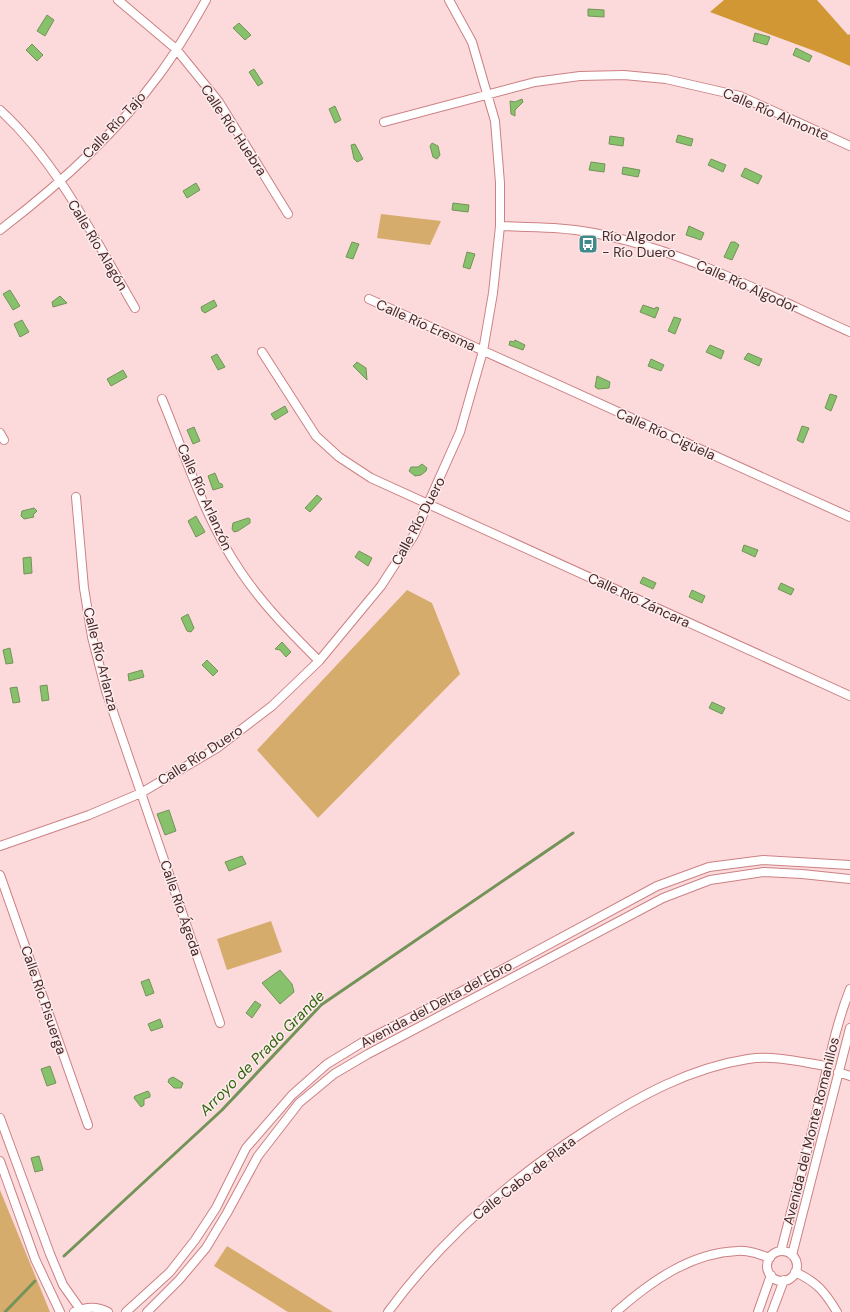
<svg xmlns="http://www.w3.org/2000/svg" width="850" height="1312" font-family="'DM Sans',sans-serif">
<style>
.green{fill:#d6ac6d}
.forest{fill:#d19735}
.water{fill:#87c16c;stroke:#749358}
.lines{fill:none;stroke-linecap:round;stroke-linejoin:round}
.stream{stroke:#749358;stroke-width:3}
.minor-casing{stroke:#cc8184;stroke-width:10}
.minor{stroke:#fff;stroke-width:8}
.labels{text-anchor:middle;dominant-baseline:central;stroke-width:3;stroke-linejoin:round;paint-order:stroke}
.street-label{font-size:14px;fill:#472829;stroke:#fdecec}
.poi-label{font-size:14px;fill:#472829;stroke:#fdecec;text-anchor:start}
.water-label{font-size:15px;font-style:italic;fill:#30650c;stroke:#fdecec}
</style>
<rect width="100%" height="100%" fill="#fcdadb"/>
<path class="green" d="M 381,214 L 441,221 L 430,245 L 377,238 Z
M 407,590 L 432,603 L 460,674 L 318,818 L 257,750 Z
M 271,921 L 282,952 L 227,970 L 217,939 Z
M 0,1190 L 48,1307 L 50,1312 L 0,1312 Z
M 227,1246 L 333,1312 L 288,1312 L 214,1266 Z"/>
<path class="forest" d="M 724,0 L 817,0 L 848,35 L 850,34 L 850,66 L 820,53 L 710,12 Z"/>
<path class="water" d="M 588,9 L 604,10 L 604,17 L 588,16 Z
M 47,15 L 54,20 L 45,36 L 37,31 Z
M 239,23 L 251,35 L 245,40 L 233,28 Z
M 755,33 L 770,37 L 767,45 L 753,41 Z
M 32,44 L 43,55 L 37,61 L 26,50 Z
M 796,48 L 812,56 L 809,62 L 793,55 Z
M 254,69 L 263,83 L 258,86 L 249,72 Z
M 522,99 L 523,102 L 515,110 L 515,116 L 511,114 L 510,101 L 515,102 Z
M 335,106 L 341,120 L 335,123 L 329,109 Z
M 678,135 L 693,139 L 691,146 L 676,142 Z
M 610,136 L 624,138 L 623,146 L 609,144 Z
M 432,143 L 438,146 L 440,155 L 437,159 L 433,157 L 430,146 Z
M 355,144 L 363,159 L 357,162 L 354,159 L 351,145 Z
M 711,159 L 726,165 L 723,172 L 708,165 Z
M 591,162 L 605,164 L 604,172 L 589,170 Z
M 623,167 L 640,170 L 638,177 L 622,174 Z
M 745,168 L 762,176 L 758,184 L 741,176 Z
M 196,183 L 200,190 L 187,198 L 183,191 Z
M 453,203 L 469,205 L 468,212 L 452,210 Z
M 689,226 L 704,233 L 701,240 L 686,235 Z
M 352,242 L 359,244 L 353,259 L 346,257 Z
M 731,242 L 735,242 L 739,245 L 732,260 L 724,257 Z
M 467,252 L 475,254 L 470,269 L 463,267 Z
M 10,290 L 20,306 L 13,310 L 3,294 Z
M 60,296 L 67,303 L 53,307 L 52,302 Z
M 214,300 L 217,306 L 205,313 L 202,311 L 201,307 Z
M 643,305 L 655,309 L 656,307 L 659,308 L 655,318 L 640,312 Z
M 674,317 L 681,319 L 675,334 L 668,331 Z
M 22,320 L 29,332 L 20,337 L 14,324 Z
M 515,340 L 525,345 L 523,350 L 509,345 L 510,341 L 514,342 Z
M 710,345 L 724,351 L 721,359 L 706,352 Z
M 748,353 L 762,359 L 759,366 L 744,359 Z
M 217,354 L 225,367 L 218,370 L 211,357 Z
M 651,359 L 664,365 L 661,371 L 648,366 Z
M 357,362 L 366,368 L 367,380 L 353,366 Z
M 123,370 L 127,377 L 111,386 L 107,379 Z
M 597,376 L 610,382 L 609,388 L 598,389 L 595,387 Z
M 830,394 L 837,396 L 831,411 L 825,408 Z
M 285,406 L 288,412 L 275,420 L 271,414 Z
M 802,426 L 809,428 L 803,443 L 797,440 Z
M 194,427 L 200,441 L 193,444 L 187,430 Z
M 422,464 L 427,468 L 426,471 L 421,475 L 415,476 L 409,471 L 411,467 L 418,467 Z
M 215,473 L 219,483 L 222,484 L 223,487 L 213,490 L 208,476 Z
M 317,495 L 322,499 L 310,512 L 305,508 Z
M 34,508 L 37,511 L 33,515 L 34,517 L 24,519 L 21,516 L 22,511 Z
M 196,516 L 205,532 L 196,537 L 188,521 Z
M 248,518 L 250,519 L 250,523 L 238,531 L 234,532 L 232,529 L 233,523 Z
M 744,545 L 758,550 L 755,557 L 742,551 Z
M 359,551 L 372,558 L 368,566 L 355,557 Z
M 31,557 L 32,573 L 24,574 L 23,558 Z
M 643,577 L 656,583 L 653,589 L 640,583 Z
M 781,583 L 794,589 L 791,595 L 778,589 Z
M 692,590 L 705,596 L 702,603 L 689,597 Z
M 188,614 L 194,628 L 191,632 L 187,631 L 181,618 Z
M 282,642 L 291,652 L 286,657 L 280,650 L 275,649 Z
M 10,648 L 13,663 L 6,664 L 3,650 Z
M 207,660 L 218,671 L 213,676 L 202,665 Z
M 142,670 L 144,677 L 129,681 L 128,674 Z
M 47,685 L 49,700 L 42,701 L 40,686 Z
M 17,687 L 20,702 L 13,703 L 10,688 Z
M 712,702 L 725,708 L 722,714 L 709,708 Z
M 169,810 L 176,831 L 165,835 L 157,814 Z
M 242,856 L 246,864 L 229,871 L 225,862 Z
M 280,970 L 292,984 L 294,992 L 280,1004 L 262,983 Z
M 149,979 L 154,993 L 146,996 L 141,982 Z
M 255,1001 L 261,1005 L 252,1018 L 246,1013 Z
M 160,1019 L 163,1027 L 151,1031 L 148,1024 Z
M 50,1066 L 56,1083 L 47,1086 L 41,1069 Z
M 173,1077 L 183,1083 L 181,1088 L 174,1088 L 168,1082 L 169,1079 Z
M 148,1091 L 150,1094 L 150,1097 L 144,1099 L 144,1105 L 141,1107 L 134,1098 L 135,1096 Z
M 39,1156 L 43,1170 L 35,1172 L 31,1158 Z"/>
<g class="lines">
<path class="stream" d="M 64,1256 L 222,1110 L 321,1005 L 573,833
M 5,1312 L 35,1281"/>
<g class="minor-casing">
<path id="minor" d="M 118,0 L 176,49 L 219,102 L 288,214
M 0,110 C 59,164 95,240 135,308
M 384,122 L 535,82 L 580,76 L 624,75 L 666,79 L 740,96 L 850,146
M 500,226 C 531,227 563,227 594,233 C 684,250 767,295 850,332
M 0,230 C 59,185 115,135 159,75 C 176,52 192,25 206,0
M 369,299 L 850,517
M 262,352 L 316,436 L 339,457 L 371,478 L 850,696
M 162,399 C 186,457 205,520 241,572 C 263,605 291,633 319,661
M 0,433 L 4,440
M 76,497 L 84,588 L 92,637 L 106,691 L 220,1023
M 0,846 L 89,815 L 141,793 L 217,748 L 272,706 L 319,661 L 381,586 L 414,535 L 460,432 L 483,351 L 493,293 L 500,226 L 500,183 L 495,121 L 472,42 L 449,0
M 0,875 L 88,1125
M 838,1072 L 850,1076
M 0,1118 L 50,1254 L 63,1285 L 80,1309
M 0,1161 L 35,1259 L 60,1312
M 781,1251 C 793,1203 807,1155 818,1106 C 828,1067 835,1027 850,989
M767 1266a15 15 0 1 1 30 0a15 15 0 1 1-30 0Z
M 792,1255 L 850,1028
M 795,1272 C 817,1282 825,1292 837,1312
M 74,1312 C 85,1307 97,1306 108,1312
M 126,1312 L 170,1272 L 195,1240 L 216,1208 L 246,1148 L 292,1095 L 327,1064 L 363,1042 L 466,989 L 657,886 L 709,867 L 763,860 L 850,865
M 147,1312 L 179,1280 L 206,1248 L 227,1213 L 258,1156 L 299,1103 L 334,1074 L 368,1054 L 663,898 L 710,880 L 764,872 L 802,874 L 850,879
M 388,1312 C 443,1237 513,1177 591,1127 C 639,1096 690,1068 748,1059 C 773,1055 801,1062 826,1066
M 616,1312 C 650,1282 690,1253 737,1251 C 748,1250 759,1254 770,1258
M 758,1312 L 771,1275
M 772,1312 L 784,1280"/>
</g>
<use href="#minor" class="minor"/>
</g>
<defs>
<g id="bus-square" transform="scale(1)"><rect x="-9" y="-9" width="18" height="18" rx="4" fill="#41898a" stroke="#fdecec"/><path d="M-5-6H5V4H4V6H2V4H-2V6H-4V4H-5ZM-3.5-4V0h7V-4ZM-3.5 1.2v1.5H-2V1.2ZM2 1.2v1.5H3.5V1.2Z" fill="#fff"/></g>
</defs>
<g fill-rule="evenodd">
<use href="#bus-square" x="588" y="244"/>
</g>
<g class="labels">
<g class="street-label">
<text transform="translate(776 114) rotate(23)">Calle Río Almonte</text>
<text transform="translate(114 125) rotate(-47)">Calle Río Tajo</text>
<text transform="translate(234 130) rotate(56)">Calle Río Huebra</text>
<text transform="translate(98 245) rotate(59)">Calle Río Alagón</text>
<text transform="translate(747 286) rotate(24)">Calle Río Algodor</text>
<text transform="translate(426 325) rotate(24)">Calle Río Eresma</text>
<text transform="translate(666 434) rotate(24)">Calle Río Cigüela</text>
<text transform="translate(205 497) rotate(66)">Calle Río Arlanzón</text>
<text transform="translate(418 521) rotate(-62)">Calle Río Duero</text>
<text transform="translate(639 600) rotate(25)">Calle Río Záncara</text>
<text transform="translate(101 659) rotate(76)">Calle Río Arlanza</text>
<text transform="translate(200 755) rotate(-33)">Calle Río Duero</text>
<text transform="translate(181 908) rotate(71)">Calle Río Ágeda</text>
<text transform="translate(44 1000) rotate(71)">Calle Río Pisuerga</text>
<text transform="translate(436 1004) rotate(-28)">Avenida del Delta del Ebro</text>
<text transform="translate(811 1131) rotate(-76)">Avenida del Monte Romanillos</text>
<text transform="translate(524 1178) rotate(-38)">Calle Cabo de Plata</text>
</g>
<g class="poi-label">
<text x="602" y="236">Río Algodor<tspan x="602" dy="16">- Río Duero</tspan></text>
</g>
<g class="water-label">
<text transform="translate(262 1053) rotate(-45)">Arroyo de Prado Grande</text>
</g>
</g>
</svg>
